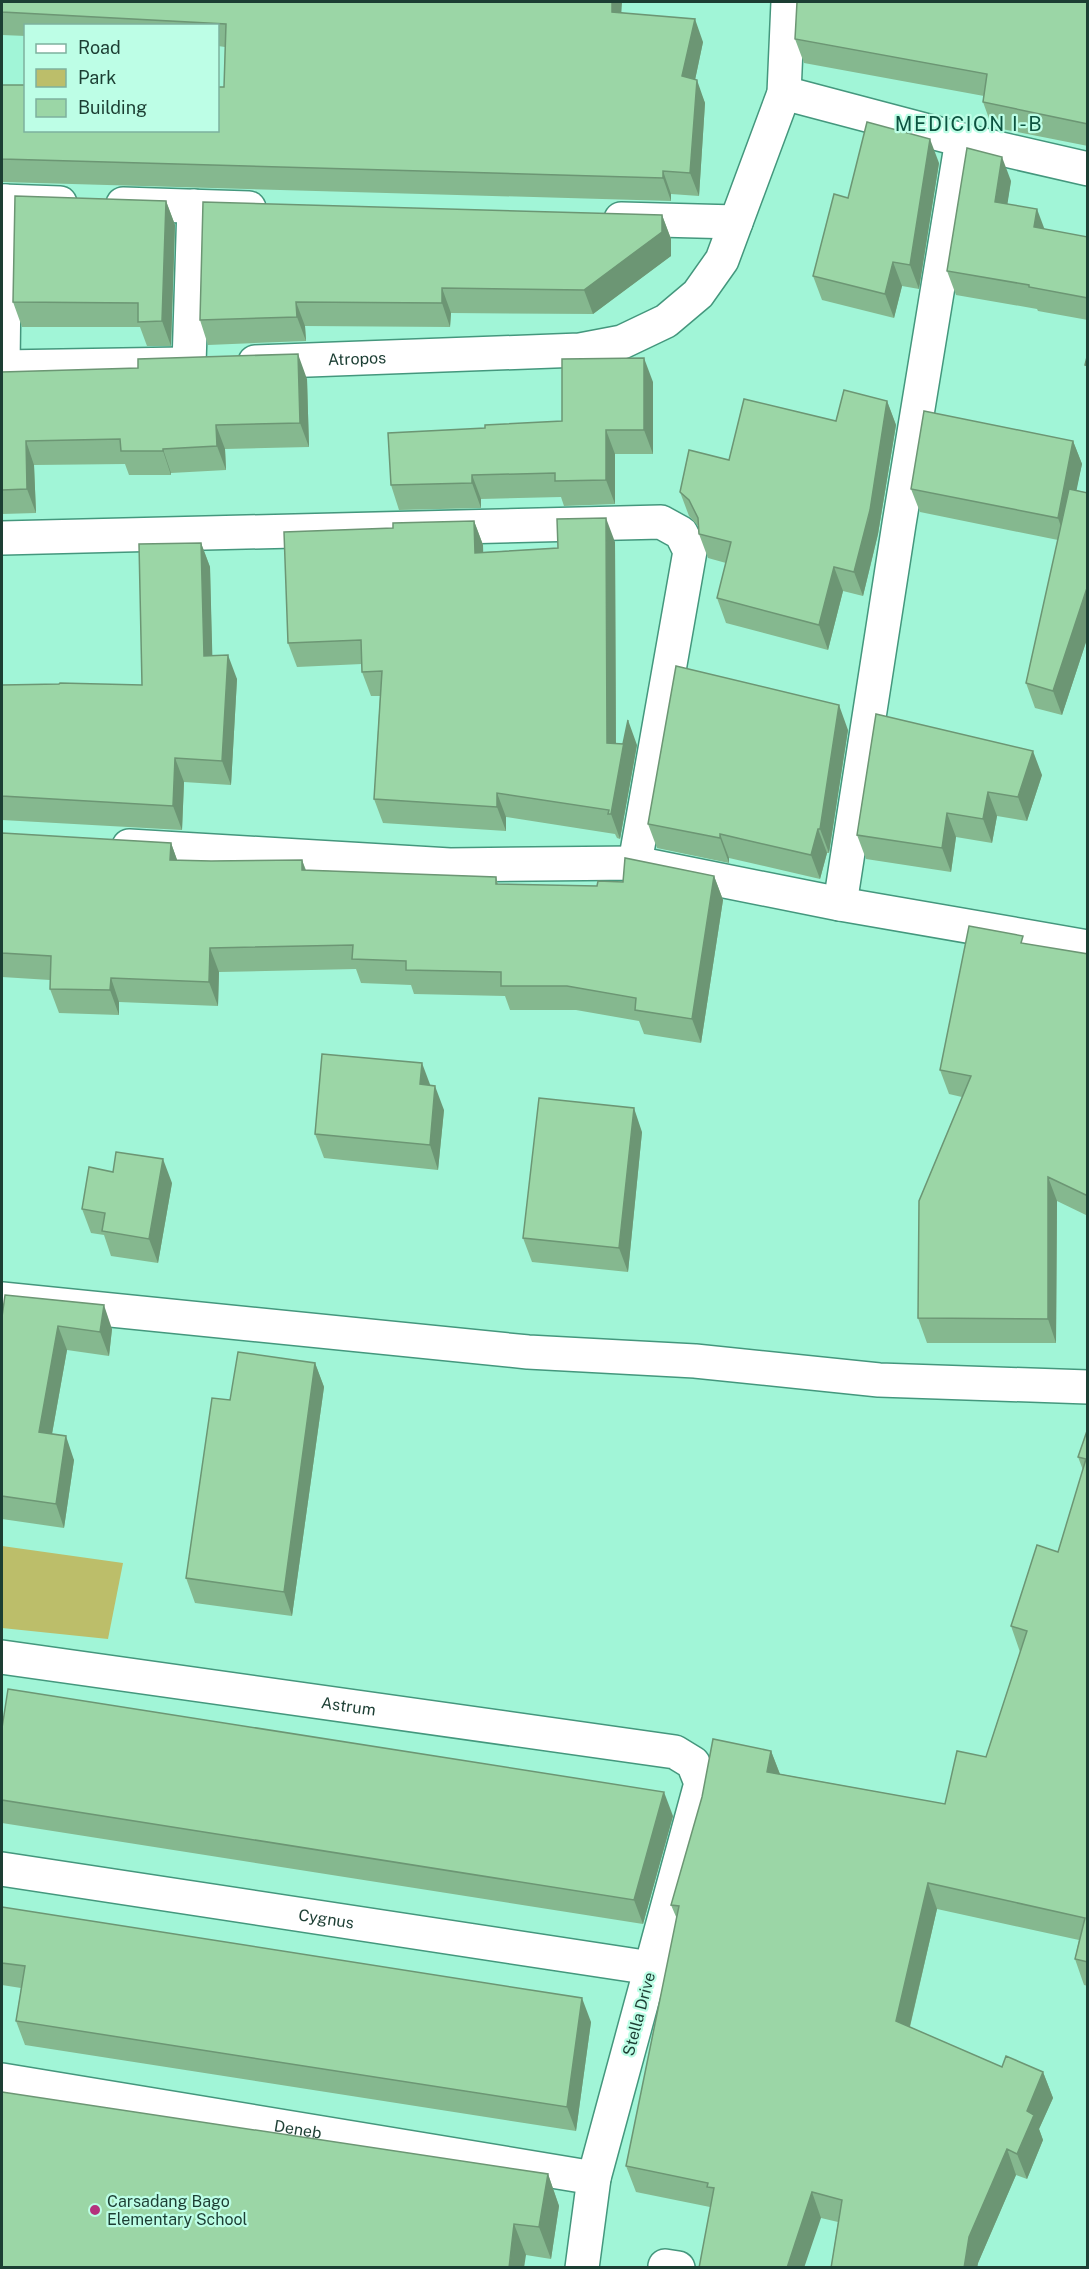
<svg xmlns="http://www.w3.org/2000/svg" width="1089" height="2269" font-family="'Public Sans',sans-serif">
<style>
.green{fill:#bcbe6a}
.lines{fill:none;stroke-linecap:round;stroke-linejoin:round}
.minor-casing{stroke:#44977d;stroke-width:36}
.minor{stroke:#fff;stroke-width:33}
.wall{fill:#85b88f}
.shaded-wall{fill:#6c9674}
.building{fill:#9bd6a6;stroke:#6c9674;stroke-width:1.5}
.poi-dot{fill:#b4327d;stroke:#bdfee6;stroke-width:2}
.labels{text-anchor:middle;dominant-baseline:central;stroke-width:4.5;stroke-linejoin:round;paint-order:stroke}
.street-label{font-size:16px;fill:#1c3e33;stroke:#bdfee6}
.poi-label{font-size:16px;fill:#1c3e33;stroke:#bdfee6;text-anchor:start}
.quarter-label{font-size:20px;letter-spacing:1.5px;fill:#0d5340;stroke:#bdfee6}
</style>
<rect width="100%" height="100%" fill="#a1f5d7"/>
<path class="green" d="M 2,1546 L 123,1563 L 108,1639 L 2,1628 Z"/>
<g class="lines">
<g class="minor-casing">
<g id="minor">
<path d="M 784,93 L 962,140 L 1088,169"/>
<path d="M 2,201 L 60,203"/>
<path d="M 123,204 L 249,208"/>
<path d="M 621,219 L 736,222"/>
<path id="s1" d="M 255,362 L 580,350 L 622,342 L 666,321 L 698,294 L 722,260 L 784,93 L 788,2"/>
<path d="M 189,364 L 194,206"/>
<path d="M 2,367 L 183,364"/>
<path d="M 3,367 L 5,201"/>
<path d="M 2,538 L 661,522 L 681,533 L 690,551 L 635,863"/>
<path d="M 129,846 L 450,865 L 635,863 L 840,904 L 1088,947"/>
<path d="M 840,904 L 899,524 L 962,140"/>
<path d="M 2,1299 L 528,1352 L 695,1361 L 879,1380 L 1088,1387"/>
<path id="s2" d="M 2,1657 L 675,1752 L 693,1763 L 701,1783 L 594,2178 L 582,2268"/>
<path id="s3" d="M 2,1869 L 651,1968"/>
<path id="s4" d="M 2,2080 L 594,2178"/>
<path d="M 665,2266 L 678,2268"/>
</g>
</g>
<use href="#minor" class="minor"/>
</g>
<path class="wall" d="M 2,2 L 621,12 L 703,42 L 695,80 L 705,103 L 699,196 L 671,194 L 671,201 L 2,182 L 2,85 L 224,87 L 225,47 L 218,46 L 218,26 L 26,26 L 26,36 L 2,35 Z
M 1088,2 L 1088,146 L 992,127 L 983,102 L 984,96 L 804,63 L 795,39 Z
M 939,163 L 919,289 L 902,286 L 894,318 L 822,300 L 813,276 L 848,198 Z
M 1011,181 L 1007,204 L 1044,229 L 1088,237 L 1088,320 L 1038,311 L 1037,309 L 956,295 L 947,271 Z
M 166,201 L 175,225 L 171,346 L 147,346 L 140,327 L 22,327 L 13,302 Z
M 662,215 L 671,239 L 671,256 L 593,314 L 451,313 L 450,327 L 305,326 L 306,341 L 208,345 L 200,320 Z
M 2,372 L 307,379 L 309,447 L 225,449 L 226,470 L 171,473 L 171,475 L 129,475 L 125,464 L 34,465 L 36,513 L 2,514 Z
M 653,382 L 653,454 L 615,454 L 615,504 L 564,506 L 561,497 L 481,499 L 481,508 L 399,510 L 391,485 L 485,428 L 562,421 Z
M 887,401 L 896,425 L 878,534 L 863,596 L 843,591 L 828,650 L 726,623 L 717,598 L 726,563 L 708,558 L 699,534 L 698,526 L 689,516 L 680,492 L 729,460 L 836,421 Z
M 1073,441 L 1082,464 L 1076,490 L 1088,493 L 1088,636 L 1062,715 L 1035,708 L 1026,683 L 1058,540 L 920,512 L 911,489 Z
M 474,521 L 483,545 L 483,552 L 558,548 L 615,542 L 616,744 L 637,745 L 620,839 L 617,838 L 615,834 L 506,817 L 506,831 L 383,823 L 374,799 L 380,696 L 371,696 L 362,672 L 362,664 L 297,667 L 288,643 L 393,528 Z
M 201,543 L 210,567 L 212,656 L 237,679 L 231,785 L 184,782 L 182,830 L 2,820 L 2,685 L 142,685 Z
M 876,714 L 1042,775 L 1027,821 L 997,816 L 992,843 L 956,837 L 951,872 L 866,859 L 857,835 Z
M 848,730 L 829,853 L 827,853 L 820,879 L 729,858 L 729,863 L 657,848 L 648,824 Z
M 2,833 L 171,843 L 177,860 L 211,861 L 302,860 L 306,870 L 496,877 L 498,884 L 597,886 L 623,882 L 714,876 L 723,900 L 701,1043 L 644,1034 L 639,1021 L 576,1010 L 510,1010 L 505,996 L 414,994 L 411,985 L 361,983 L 356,969 L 219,972 L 218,1006 L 119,1002 L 119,1015 L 59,1013 L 50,989 L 50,980 L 2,977 Z
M 1025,944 L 1088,954 L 1088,1216 L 1057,1201 L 1056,1343 L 927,1343 L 918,1318 L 962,1097 L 949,1094 L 940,1070 Z
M 444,1110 L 438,1170 L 324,1158 L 315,1134 Z
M 642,1132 L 628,1272 L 532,1262 L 523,1238 Z
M 172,1183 L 158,1263 L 111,1256 L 104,1235 L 91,1233 L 82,1209 Z
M 2,1317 L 112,1329 L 109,1356 L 67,1350 L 52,1434 L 74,1460 L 64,1528 L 2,1519 Z
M 315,1363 L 324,1387 L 292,1616 L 195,1603 L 186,1578 L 230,1400 Z
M 1088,1428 L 1088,1986 L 1084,1985 L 1075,1959 L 1079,1940 L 937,1909 L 910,2027 L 1002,2067 L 1043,2072 L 1053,2098 L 1039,2129 L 1043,2140 L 1027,2179 L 1016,2175 L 978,2263 L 977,2268 L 831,2268 L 838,2222 L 821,2218 L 710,2207 L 636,2192 L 626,2166 L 677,1919 L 671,1905 L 771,1751 L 780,1774 L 945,1804 L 986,1757 L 1020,1652 L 1011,1626 L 1058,1552 L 1083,1470 L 1078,1457 Z
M 2,1728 L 673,1816 L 643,1924 L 2,1823 Z
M 2,1907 L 591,2022 L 576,2131 L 25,2045 L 16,2021 L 21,1988 L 2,1985 Z
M 548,2174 L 559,2206 L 551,2259 L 526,2255 L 2,2268 Z"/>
<path class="shaded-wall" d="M 612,2 L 622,2 L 620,35 L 612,12 Z
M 695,19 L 703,42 L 691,99 L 682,76 Z
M 697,80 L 705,103 L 699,196 L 690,173 Z
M 930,139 L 939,163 L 919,289 L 910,265 Z
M 1002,157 L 1011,181 L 1004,226 L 995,202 Z
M 663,171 L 671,194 L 671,201 L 663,178 Z
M 166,201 L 175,225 L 171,346 L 162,321 Z
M 1037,209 L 1046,233 L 1034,227 Z
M 662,215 L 671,239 L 671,256 L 593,314 L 584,290 Z
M 893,262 L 902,286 L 894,318 L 885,294 Z
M 442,288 L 451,313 L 450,327 L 442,303 Z
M 296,302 L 305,326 L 306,341 L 297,317 Z
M 298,354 L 307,379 L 309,447 L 300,423 Z
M 644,358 L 653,382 L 653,454 L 644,430 Z
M 887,401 L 896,425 L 878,534 L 863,596 L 854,572 Z
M 216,425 L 225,449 L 226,470 L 217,446 Z
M 606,430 L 615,454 L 615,504 L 606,480 Z
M 26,441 L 34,465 L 36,513 L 27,489 Z
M 1073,441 L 1082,464 L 1066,541 L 1058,518 Z
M 163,449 L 171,473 L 171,475 L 163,451 Z
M 472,475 L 481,499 L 481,508 L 472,483 Z
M 606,518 L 615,542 L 616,767 L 607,743 Z
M 474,521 L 483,545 L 484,577 L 475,553 Z
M 201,543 L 210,567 L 213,680 L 204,656 Z
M 834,567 L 843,591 L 828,650 L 819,625 Z
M 1088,585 L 1088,636 L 1062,715 L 1053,691 Z
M 228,655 L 237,679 L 231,785 L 222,761 Z
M 839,705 L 848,730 L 829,853 L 820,829 Z
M 628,720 L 637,745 L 620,839 L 611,814 Z
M 1033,751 L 1042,775 L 1027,821 L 1018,797 Z
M 175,758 L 184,782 L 182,830 L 173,806 Z
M 988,792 L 997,816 L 992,843 L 983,819 Z
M 497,793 L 506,817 L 506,831 L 497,807 Z
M 947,813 L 956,837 L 951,872 L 942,848 Z
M 818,829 L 827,853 L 820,879 L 811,855 Z
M 720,834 L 729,858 L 729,863 L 720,838 Z
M 171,843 L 180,868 L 170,860 Z
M 302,860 L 310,884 L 302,870 Z
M 714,876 L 723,900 L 701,1043 L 692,1019 Z
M 210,948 L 219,972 L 218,1006 L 209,982 Z
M 111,978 L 119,1002 L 119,1015 L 110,990 Z
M 422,1063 L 431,1087 L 420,1084 Z
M 435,1086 L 444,1110 L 438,1170 L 430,1145 Z
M 634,1108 L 642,1132 L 628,1272 L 619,1248 Z
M 163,1159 L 172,1183 L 158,1263 L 149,1239 Z
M 1048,1177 L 1057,1201 L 1056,1343 L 1048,1319 Z
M 104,1305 L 112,1329 L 109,1356 L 100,1332 Z
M 58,1326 L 67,1350 L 48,1456 L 39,1432 Z
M 315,1363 L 324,1387 L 292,1616 L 284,1592 Z
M 66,1436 L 74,1460 L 64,1528 L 56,1504 Z
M 771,1751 L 781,1777 L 767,1772 Z
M 664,1792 L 673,1816 L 643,1924 L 634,1900 Z
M 928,1883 L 937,1909 L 905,2047 L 896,2021 Z
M 582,1998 L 591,2022 L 576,2131 L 567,2107 Z
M 1043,2072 L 1053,2098 L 1039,2129 L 1043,2140 L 1027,2179 L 1017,2154 L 1027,2111 Z
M 1007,2149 L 1016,2175 L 978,2263 L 977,2268 L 964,2268 L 969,2237 Z
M 548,2174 L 559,2206 L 551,2259 L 539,2227 Z
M 812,2192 L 821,2218 L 804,2268 L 787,2268 Z
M 514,2224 L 526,2255 L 524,2268 L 509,2268 Z"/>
<path class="building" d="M 2,2 L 612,2 L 612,12 L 695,19 L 682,76 L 697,80 L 690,173 L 663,171 L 663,178 L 2,159 L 2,85 L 26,85 L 26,130 L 218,130 L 218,87 L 224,87 L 226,24 L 2,12 Z
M 797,2 L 1088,2 L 1088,124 L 983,102 L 987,74 L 795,39 Z
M 867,122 L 930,139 L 910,265 L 893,262 L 885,294 L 813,276 L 834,194 L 848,198 Z
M 967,148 L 1002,157 L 995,202 L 1037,209 L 1034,227 L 1088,237 L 1088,298 L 1029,287 L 1029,285 L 947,271 Z
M 15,196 L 166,201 L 162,321 L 138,322 L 138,303 L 13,302 Z
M 203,202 L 662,215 L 662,232 L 584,290 L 442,288 L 442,303 L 296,302 L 297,317 L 200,320 Z
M 1088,353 L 1088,366 L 1085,365 Z
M 298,354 L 300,423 L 216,425 L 217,446 L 163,449 L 163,451 L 121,451 L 120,439 L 26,441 L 27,489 L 2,490 L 2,372 L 138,368 L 138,359 Z
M 644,358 L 644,430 L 606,430 L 606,480 L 555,481 L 555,473 L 472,475 L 472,483 L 391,485 L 388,433 L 485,428 L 485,425 L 562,421 L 562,359 Z
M 844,390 L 887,401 L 870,510 L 854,572 L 834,567 L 819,625 L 717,598 L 731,542 L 699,534 L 698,518 L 689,500 L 680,492 L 689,450 L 729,460 L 744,399 L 836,421 Z
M 924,411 L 1073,441 L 1058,518 L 911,489 Z
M 1069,489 L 1088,493 L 1088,585 L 1053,691 L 1026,683 Z
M 606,518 L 607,743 L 623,744 L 628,720 L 611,814 L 608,814 L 609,810 L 497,793 L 497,807 L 374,799 L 382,671 L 362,672 L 361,640 L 288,643 L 284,532 L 393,528 L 393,523 L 474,521 L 475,553 L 558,548 L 557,519 Z
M 201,543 L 204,656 L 228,655 L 222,761 L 175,758 L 173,806 L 2,796 L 2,685 L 59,684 L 60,683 L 142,685 L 139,544 Z
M 676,666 L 839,705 L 820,829 L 818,829 L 811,855 L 720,834 L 720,838 L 648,824 Z
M 876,714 L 1033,751 L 1018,797 L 988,792 L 983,819 L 947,813 L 942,848 L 857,835 Z
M 2,833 L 171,843 L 170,860 L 211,861 L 302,860 L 302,870 L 496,877 L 496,884 L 597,886 L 598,881 L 623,882 L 625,858 L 714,876 L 692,1019 L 635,1010 L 636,998 L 567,986 L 501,986 L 501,972 L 406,970 L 406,961 L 352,959 L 353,945 L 210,948 L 209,982 L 111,978 L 110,990 L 50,989 L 51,956 L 2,953 Z
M 969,926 L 1023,936 L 1021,943 L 1088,954 L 1088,1196 L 1048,1177 L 1048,1319 L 918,1318 L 919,1201 L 971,1076 L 940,1070 Z
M 322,1054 L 422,1063 L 420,1084 L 435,1086 L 430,1145 L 315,1134 Z
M 539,1098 L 634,1108 L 619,1248 L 523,1238 Z
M 116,1152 L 163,1159 L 149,1239 L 102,1231 L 105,1213 L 82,1209 L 89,1167 L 113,1172 Z
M 5,1295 L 104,1305 L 100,1332 L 58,1326 L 39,1432 L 66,1436 L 56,1504 L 2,1496 L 2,1317 Z
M 238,1352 L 315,1363 L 284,1592 L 186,1578 L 212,1398 L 230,1400 Z
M 1088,1428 L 1088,1962 L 1075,1959 L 1085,1918 L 928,1883 L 896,2021 L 1002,2067 L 1006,2056 L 1043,2072 L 1027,2111 L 1034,2115 L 1017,2154 L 1007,2149 L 969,2237 L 964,2268 L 831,2268 L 842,2200 L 812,2192 L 787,2268 L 699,2268 L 714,2188 L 707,2187 L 708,2183 L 626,2166 L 679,1906 L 671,1905 L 702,1797 L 713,1739 L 771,1751 L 767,1772 L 945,1804 L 957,1751 L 986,1757 L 1027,1631 L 1011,1626 L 1037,1545 L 1058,1552 L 1086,1459 L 1078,1457 Z
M 8,1689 L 664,1792 L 634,1900 L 2,1800 L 2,1728 Z
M 2,1907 L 582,1998 L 567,2107 L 16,2021 L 25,1966 L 2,1963 Z
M 2,2092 L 548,2174 L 539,2227 L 514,2224 L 509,2268 L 2,2268 Z"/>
<circle class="poi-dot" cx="95" cy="2210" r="6"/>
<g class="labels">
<g class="street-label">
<text stroke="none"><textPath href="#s1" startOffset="102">Atropos</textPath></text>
<text stroke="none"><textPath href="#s2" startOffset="350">Astrum</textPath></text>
<text stroke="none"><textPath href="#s3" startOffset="328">Cygnus</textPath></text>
<text transform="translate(639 2014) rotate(-75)">Stella Drive</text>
<text stroke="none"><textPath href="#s4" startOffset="300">Deneb</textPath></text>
</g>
<g class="poi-label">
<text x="107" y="2201">Carsadang Bago<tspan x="107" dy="18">Elementary School</tspan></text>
</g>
<g class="quarter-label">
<text x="969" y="124">MEDICION I-B</text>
</g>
</g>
<rect width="1089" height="2269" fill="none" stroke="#1c3e33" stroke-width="6"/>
<rect x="24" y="24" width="195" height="108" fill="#bdfee6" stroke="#7db19e" stroke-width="1.5"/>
<rect x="36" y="44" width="30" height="9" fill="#ffffff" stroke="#7db19e" stroke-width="1.5"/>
<text x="78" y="54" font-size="18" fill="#1c3e33">Road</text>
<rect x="36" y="69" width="30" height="18" fill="#bcbe6a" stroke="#7db19e" stroke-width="1.5"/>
<text x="78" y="84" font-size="18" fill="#1c3e33">Park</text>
<rect x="36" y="99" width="30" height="18" fill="#9bd6a6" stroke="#7db19e" stroke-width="1.5"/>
<text x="78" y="114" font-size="18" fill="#1c3e33">Building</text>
</svg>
